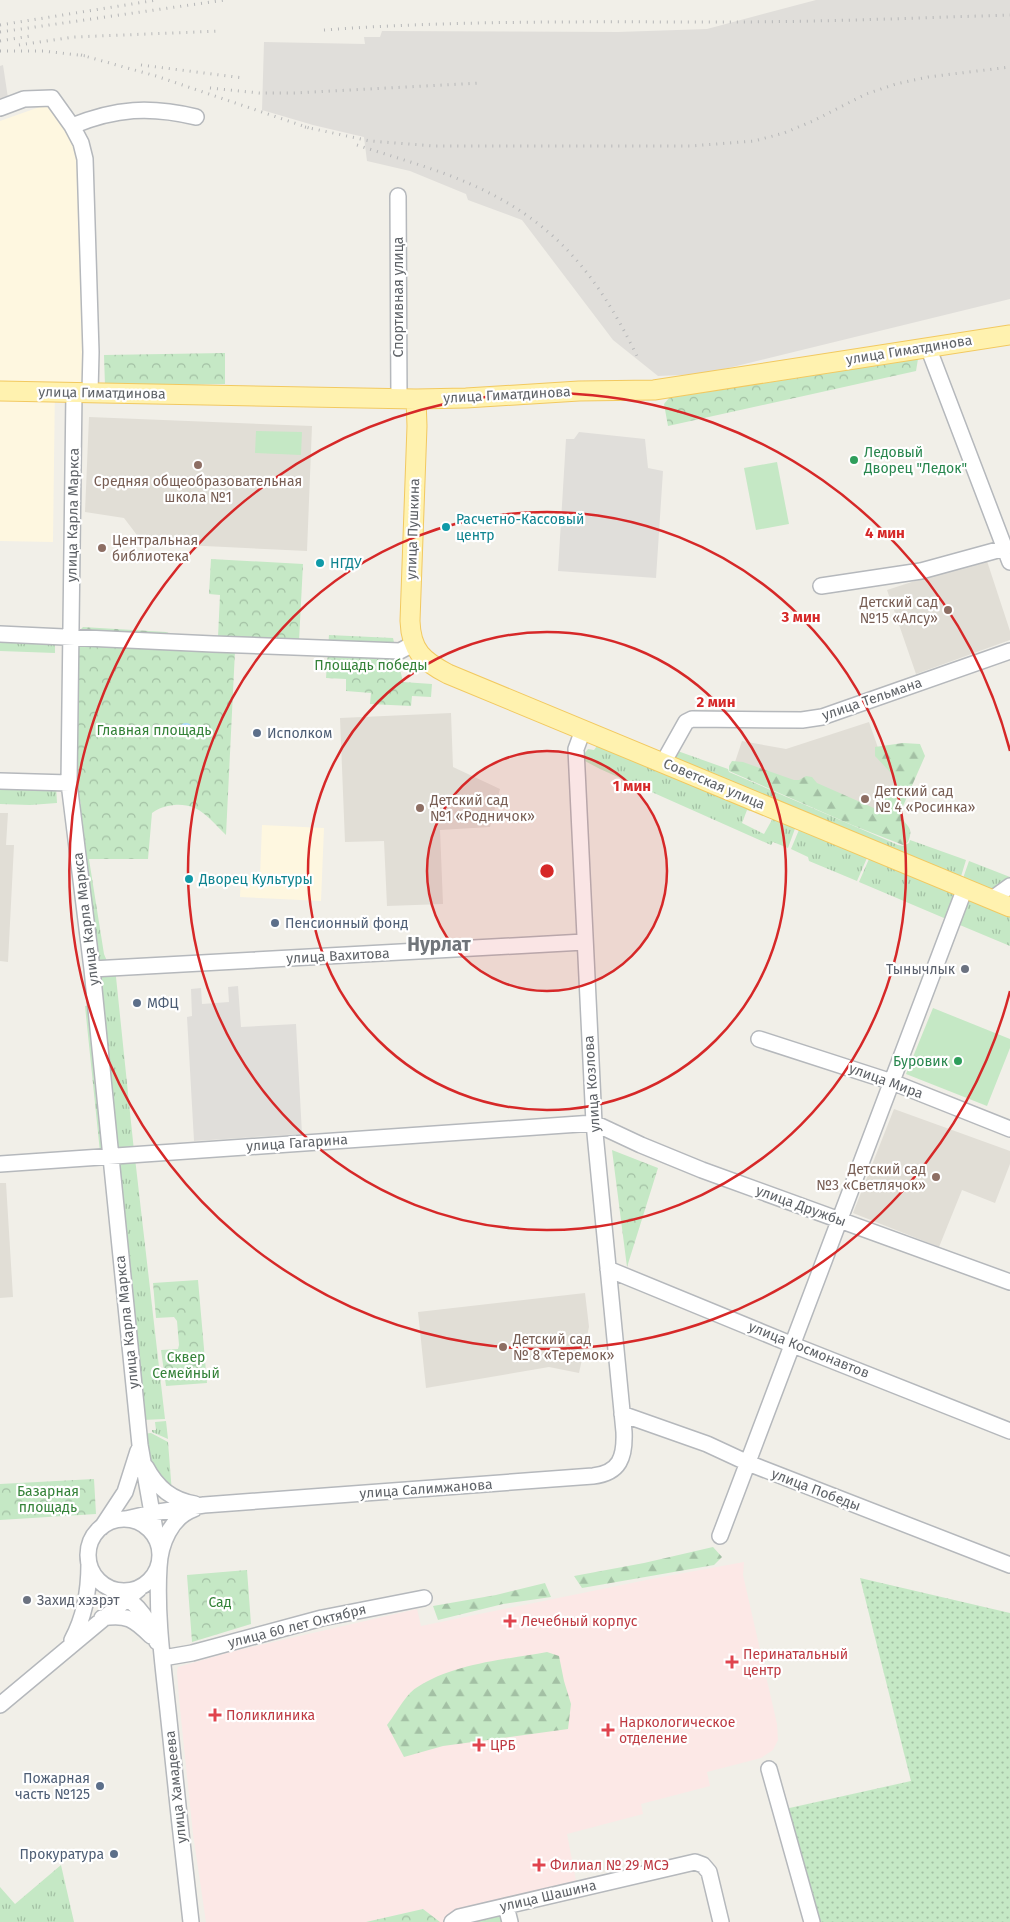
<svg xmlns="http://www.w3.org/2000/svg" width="1010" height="1922" font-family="'Fira Sans',sans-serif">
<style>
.commercial{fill:#fef7e0}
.industrial{fill:#e0deda}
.education{fill:#e1ded6}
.medical{fill:#fce8e6}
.grass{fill:url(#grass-tufts)}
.forest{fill:url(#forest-firs)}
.park{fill:url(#park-crowns)}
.garden{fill:url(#garden-dots)}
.pitch{fill:#c5e8c5}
.water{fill:url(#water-rules)}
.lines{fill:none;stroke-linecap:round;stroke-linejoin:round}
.minor-casing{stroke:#b5b8bc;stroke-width:18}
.major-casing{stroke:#f2c960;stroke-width:21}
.minor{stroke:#fff;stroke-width:15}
.major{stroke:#fff2af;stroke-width:19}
.rail{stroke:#b6b7b8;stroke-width:3;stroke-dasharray:1 6;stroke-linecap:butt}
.ring{fill:none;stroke:#d62828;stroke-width:2.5}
.leisure-dot{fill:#2e9e5b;stroke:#fff;stroke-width:2}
.education-dot{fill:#8d6e63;stroke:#fff;stroke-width:2}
.culture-dot{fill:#0f9aa8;stroke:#fff;stroke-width:2}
.service-dot{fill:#5c6f8a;stroke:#fff;stroke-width:2}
.worship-dot{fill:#6b7280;stroke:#fff;stroke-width:2}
.health-dot{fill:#e0444e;stroke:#fff;stroke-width:2}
.labels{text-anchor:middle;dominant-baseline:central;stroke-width:4.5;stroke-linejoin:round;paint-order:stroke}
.street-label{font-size:14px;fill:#5f6368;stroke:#fff}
.leisure-label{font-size:14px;fill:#27864d;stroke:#fff;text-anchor:start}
.education-label{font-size:14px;fill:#785e54;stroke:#fff;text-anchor:start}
.culture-label{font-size:14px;fill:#0d838f;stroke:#fff;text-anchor:start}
.park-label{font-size:14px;fill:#348238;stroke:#fff}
.service-label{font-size:14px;fill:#4e5e75;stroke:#fff;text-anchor:start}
.worship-label{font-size:14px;fill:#5b616d;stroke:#fff;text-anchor:end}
.health-label{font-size:14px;fill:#be3a42;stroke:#fff;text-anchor:start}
.district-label{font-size:19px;font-weight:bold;fill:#70757a;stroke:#fff}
.centre{fill:#d62828;stroke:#fff;stroke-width:2.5}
.ring-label{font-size:15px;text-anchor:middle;font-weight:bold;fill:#d62828;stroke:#fff;stroke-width:4.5;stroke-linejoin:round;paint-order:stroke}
</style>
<defs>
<pattern id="grass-tufts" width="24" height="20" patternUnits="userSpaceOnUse" patternTransform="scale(1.25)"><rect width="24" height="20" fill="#c5e8c5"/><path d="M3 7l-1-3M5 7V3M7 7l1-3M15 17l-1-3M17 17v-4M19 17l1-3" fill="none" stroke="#a3c0a4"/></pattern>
<pattern id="forest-firs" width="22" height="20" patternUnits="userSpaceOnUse" patternTransform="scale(1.25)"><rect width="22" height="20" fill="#c5e8c5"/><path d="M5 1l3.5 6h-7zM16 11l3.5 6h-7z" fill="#a3c0a4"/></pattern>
<pattern id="park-crowns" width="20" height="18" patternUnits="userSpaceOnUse" patternTransform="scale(1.25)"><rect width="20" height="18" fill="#c5e8c5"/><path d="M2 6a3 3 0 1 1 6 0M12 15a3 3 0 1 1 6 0" fill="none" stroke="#a3c0a4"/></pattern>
<pattern id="garden-dots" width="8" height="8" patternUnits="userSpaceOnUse" patternTransform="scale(1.25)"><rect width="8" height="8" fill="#c5e8c5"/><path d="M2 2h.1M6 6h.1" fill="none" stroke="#a3c0a4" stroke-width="1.8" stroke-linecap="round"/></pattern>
<pattern id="water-rules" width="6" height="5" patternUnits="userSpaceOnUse" patternTransform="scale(1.25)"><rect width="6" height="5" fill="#aadaff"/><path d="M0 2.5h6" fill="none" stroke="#8eb4d2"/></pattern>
</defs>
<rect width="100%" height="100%" fill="#f1efe8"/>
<path class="commercial" d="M 48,104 L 82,157 L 85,384 L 55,384 L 53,542 L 0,541 L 0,121 Z
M 262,825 L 324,828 L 321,901 L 240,897 L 241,875 L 260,876 Z"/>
<path class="industrial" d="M 816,0 L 1010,0 L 1010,299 L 704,374 L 658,376 L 613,340 L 522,220 L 468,200 L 466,194 L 410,171 L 367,161 L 364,137 L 313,125 L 262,110 L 264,42 L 365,44 L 364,37 L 380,37 L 382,31 L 618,32 L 707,29 Z
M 3,65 L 8,98 L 0,100 L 0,66 Z
M 579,432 L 645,439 L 648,468 L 663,471 L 656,578 L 558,571 L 566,439 L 574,439 Z
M 238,986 L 241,1027 L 296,1024 L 302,1134 L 194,1141 L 187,1017 L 192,1016 L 191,989 L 201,988 L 202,1004 L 229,1002 L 228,987 Z"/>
<path class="education" d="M 89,417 L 312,426 L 307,551 L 143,543 L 124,518 L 85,512 Z
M 986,558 L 1010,631 L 1010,640 L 916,674 L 887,590 Z
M 451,713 L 453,767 L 500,789 L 490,827 L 440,830 L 443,904 L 387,906 L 384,841 L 345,842 L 340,718 Z
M 869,722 L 882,759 L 915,772 L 892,826 L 735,762 L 742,741 L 786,749 Z
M 0,813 L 8,813 L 6,845 L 14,845 L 8,962 L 0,961 Z
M 894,1109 L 1010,1151 L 1010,1164 L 995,1203 L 962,1190 L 939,1247 L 853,1213 Z
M 0,1183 L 6,1183 L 13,1297 L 0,1298 Z
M 585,1293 L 589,1327 L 579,1373 L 549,1367 L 426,1388 L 418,1312 Z"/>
<path class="medical" d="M 744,1562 L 743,1575 L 777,1724 L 778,1740 L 773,1750 L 761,1758 L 707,1772 L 710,1786 L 641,1804 L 643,1814 L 567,1834 L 576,1881 L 457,1911 L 446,1922 L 440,1922 L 423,1909 L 366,1922 L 206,1922 L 193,1834 L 179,1699 L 177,1672 L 178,1667 L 234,1651 L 417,1609 L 421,1626 L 656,1578 Z"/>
<path class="grass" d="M 0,637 L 55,639 L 55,653 L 0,651 Z
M 600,742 L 752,808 L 750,811 L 747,810 L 742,823 L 764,834 L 773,818 L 797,823 L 788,848 L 773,842 L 771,845 L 600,769 L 583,760 L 585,753 L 588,749 L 594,750 Z
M 672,749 L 728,769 L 729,772 L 898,845 L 903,846 L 909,843 L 910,840 L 966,860 L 959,883 L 665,761 Z
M 0,786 L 56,786 L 57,803 L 30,805 L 0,804 Z
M 82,804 L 88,853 L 104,954 L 109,966 L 94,967 L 74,806 Z
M 801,825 L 870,851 L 857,881 L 809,861 L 808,857 L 791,849 Z
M 872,852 L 963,889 L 951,921 L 859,882 Z
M 969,861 L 1010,877 L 1010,884 L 992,897 L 961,884 Z
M 966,891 L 1010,909 L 1010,946 L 955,923 Z
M 94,972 L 114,972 L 116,977 L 134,1151 L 113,1153 Z
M 85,1006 L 94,1006 L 108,1152 L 100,1152 Z
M 135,1158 L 165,1419 L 142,1420 L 114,1160 Z
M 166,1421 L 168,1439 L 152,1432 L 152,1430 L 156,1430 L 155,1422 Z
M 151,1433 L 168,1442 L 172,1493 L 152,1472 L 142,1434 Z
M 61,1865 L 74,1922 L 0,1922 L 0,1887 L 15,1904 Z"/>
<path class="forest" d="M 83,627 L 166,632 L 171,634 L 171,637 L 80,633 L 80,630 Z
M 903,743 L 920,744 L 925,756 L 900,813 C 905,828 915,825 908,842 L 903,845 L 852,825 L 729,771 L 729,766 L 732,761 L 743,762 L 794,780 L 799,780 L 806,776 L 812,777 L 817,783 L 876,809 L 888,789 L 895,789 L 897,784 L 891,773 L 875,756 L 875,747 Z
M 713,1547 L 722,1557 L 714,1565 L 582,1588 L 574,1576 L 644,1563 Z
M 545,1583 L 551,1597 L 503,1604 L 438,1620 L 433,1606 L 496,1595 Z
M 547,1652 L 559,1656 L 564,1681 L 571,1704 L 568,1729 L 443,1746 L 404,1757 L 387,1725 C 395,1715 406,1694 416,1688 C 454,1663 504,1660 547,1652 Z"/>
<path class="park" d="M 225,353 L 225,384 L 105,386 L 104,355 Z
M 918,359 L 916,371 L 668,426 L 664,404 L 669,398 Z
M 211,559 L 303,564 L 299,641 L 218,637 L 220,595 L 209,594 Z
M 329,635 L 393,638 L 403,682 L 432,684 L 431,697 L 412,696 L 411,706 L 370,704 L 371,693 L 346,691 L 346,679 L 326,678 Z
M 78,644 L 235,651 L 226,835 C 209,819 200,803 174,805 C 165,806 159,808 152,813 L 148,859 L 87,859 L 81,805 L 76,781 Z
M 612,1150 L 658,1168 L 627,1267 Z
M 198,1280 L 207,1383 L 166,1386 L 161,1350 L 178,1349 L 179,1345 L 177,1321 L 174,1317 L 156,1318 L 153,1283 Z
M 94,1479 L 96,1514 L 0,1520 L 0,1484 Z
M 247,1570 L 251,1624 L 192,1642 L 187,1575 Z
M 423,1909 L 440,1922 L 366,1922 Z
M 505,1909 L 508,1922 L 459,1922 Z"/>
<path class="garden" d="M 860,1578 L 1010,1613 L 1010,1922 L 817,1922 L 785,1809 L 911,1781 Z"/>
<path class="pitch" d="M 256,431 L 302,432 L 301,455 L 255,453 Z
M 777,462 L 789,524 L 756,530 L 744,468 Z
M 933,1008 L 1010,1039 L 1010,1048 L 987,1106 L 906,1074 Z"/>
<path class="water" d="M179 730a7 7 0 1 1 14 0a7 7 0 1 1-14 0Z"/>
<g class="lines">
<g class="minor-casing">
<path id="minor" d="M 0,108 L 24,99 L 52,98 L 72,126 L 81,143 L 85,159 L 91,352 L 90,392
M 72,126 C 116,108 150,106 196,117
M 398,196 L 399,398
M 928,347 L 1010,562
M 74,392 L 69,783 L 92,969 L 140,1445 L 157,1541
M 821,586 L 921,571 L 1005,548
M 0,634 L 213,644 L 400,651 L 413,644
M 663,763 L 686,722 L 692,719 L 802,720 L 822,717 L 1010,651
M 0,781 L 69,783
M 992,899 L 1010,886
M 92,969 L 584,942
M 759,1039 L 892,1082 L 1010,1129
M 594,1123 L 641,1145 L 702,1170 L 1010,1282
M 0,1164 L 594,1123
M 608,1269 L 793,1345 L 1010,1431
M 622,1414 L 707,1444 L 748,1463 L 1010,1565
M 146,1467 C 157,1488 172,1500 195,1504
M 126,1519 L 152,1513 L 204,1505 L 593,1476 C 620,1473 625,1457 624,1432 L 594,1123 L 576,749 L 583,730
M88 1555a36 36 0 1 1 72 0a36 36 0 1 1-72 0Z
M 102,1527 L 125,1492 L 138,1451
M 720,1536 L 965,888
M 120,1595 C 140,1604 149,1622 157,1642
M 102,1618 C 127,1614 134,1619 151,1636
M 72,1640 C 85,1616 89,1591 89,1564
M 163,1658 L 192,1653 L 322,1618 L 424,1598
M 0,1705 L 139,1589
M 769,1769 L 812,1922
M 506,1906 L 510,1922
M 191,1922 C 183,1852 175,1781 168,1711 C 163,1664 156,1615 159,1567 C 160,1544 171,1517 194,1509
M 452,1922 L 459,1917 L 695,1862 L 703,1865 L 709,1872 L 721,1922"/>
</g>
<g class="major-casing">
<path id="major" d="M 0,391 L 416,399 L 466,398 L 579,391 L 654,390 L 1010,335
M 416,399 L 417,426 L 410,621 C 411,651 423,661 448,674 L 1010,907"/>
</g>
<use href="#minor" class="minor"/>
<use href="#major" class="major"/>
<path class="rail" d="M 0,25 L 157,0
M 324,30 C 458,20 592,22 726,22 C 821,22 915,18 1010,15
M 0,32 L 225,0
M 0,41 L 30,36
M 19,45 L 74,37 L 221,31
M 0,51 L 43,51 L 87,56
M 81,55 L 156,76 L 312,129
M 141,65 L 244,78
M 210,88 L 259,93 L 294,93 L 481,83
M 305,127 L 370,141 L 434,146 L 691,146 L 754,141 L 784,133 L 813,121 L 866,94 L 896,84 L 928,77 L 1010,67
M 357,145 C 393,157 434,168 468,183 C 554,220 597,274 637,356"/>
</g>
<circle cx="547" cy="871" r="120" fill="#d62828" fill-opacity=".12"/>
<g class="ring">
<circle cx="547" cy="871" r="120"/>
<circle cx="547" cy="871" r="239"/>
<circle cx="547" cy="871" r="359"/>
<path d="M1010 991A478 478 0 1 1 1010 751"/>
</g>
<g class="leisure-dot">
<circle cx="854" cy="460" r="5"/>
<circle cx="958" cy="1061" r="5"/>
</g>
<g class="education-dot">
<circle cx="198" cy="465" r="5"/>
<circle cx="102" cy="548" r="5"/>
<circle cx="948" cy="610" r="5"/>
<circle cx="865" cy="799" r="5"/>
<circle cx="420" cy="808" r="5"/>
<circle cx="936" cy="1177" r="5"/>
<circle cx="503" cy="1347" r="5"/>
</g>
<g class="culture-dot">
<circle cx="446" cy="527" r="5"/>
<circle cx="320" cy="563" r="5"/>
<circle cx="189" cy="879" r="5"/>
</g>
<g class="service-dot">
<circle cx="257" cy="733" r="5"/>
<circle cx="275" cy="923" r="5"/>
<circle cx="137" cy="1003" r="5"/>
<circle cx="100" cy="1786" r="5"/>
<circle cx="114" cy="1854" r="5"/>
</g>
<g class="worship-dot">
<circle cx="965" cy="969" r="5"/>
<circle cx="27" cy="1600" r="5"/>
</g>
<g class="health-dot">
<path d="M507.5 1613.5h5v5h5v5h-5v5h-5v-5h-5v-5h5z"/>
<path d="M729.5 1654.5h5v5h5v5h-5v5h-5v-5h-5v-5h5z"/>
<path d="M212.5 1707.5h5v5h5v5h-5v5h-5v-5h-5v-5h5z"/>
<path d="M605.5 1722.5h5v5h5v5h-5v5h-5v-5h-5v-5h5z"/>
<path d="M476.5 1737.5h5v5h5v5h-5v5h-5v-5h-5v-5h5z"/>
<path d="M536.5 1857.5h5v5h5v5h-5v5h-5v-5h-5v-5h5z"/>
</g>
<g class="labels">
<g class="street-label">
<text transform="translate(398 297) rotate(-90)">Спортивная улица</text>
<text transform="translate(909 350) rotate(-9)">улица Гиматдинова</text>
<text transform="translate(102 393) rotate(1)">улица Гиматдинова</text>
<text transform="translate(507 395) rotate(-3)">улица Гиматдинова</text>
<text transform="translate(73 515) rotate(-89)">улица Карла Маркса</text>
<text transform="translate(413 529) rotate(-88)">улица Пушкина</text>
<text transform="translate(872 699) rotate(-19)">улица Тельмана</text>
<text transform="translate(714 784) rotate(23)">Советская улица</text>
<text transform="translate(86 919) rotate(-97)">улица Карла Маркса</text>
<text transform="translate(338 956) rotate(-3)">улица Вахитова</text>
<text transform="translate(886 1081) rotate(20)">улица Мира</text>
<text transform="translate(592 1084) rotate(-94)">улица Козлова</text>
<text transform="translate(297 1143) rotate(-4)">улица Гагарина</text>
<text transform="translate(801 1206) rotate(20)">улица Дружбы</text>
<text transform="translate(127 1322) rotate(-96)">улица Карла Маркса</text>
<text transform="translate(809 1350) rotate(22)">улица Космонавтов</text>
<text transform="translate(426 1489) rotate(-4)">улица Салимжанова</text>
<text transform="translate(816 1490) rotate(21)">улица Победы</text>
<text transform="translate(297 1626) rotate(-14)">улица 60 лет Октября</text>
<text transform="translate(176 1787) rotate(-96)">улица Хамадеева</text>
<text transform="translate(548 1896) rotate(-13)">улица Шашина</text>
</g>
<g class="leisure-label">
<text x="864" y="452">Ледовый<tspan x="864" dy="16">Дворец "Ледок"</tspan></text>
<text x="948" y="1061" text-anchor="end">Буровик</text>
</g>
<g class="education-label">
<text x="198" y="481" text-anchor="middle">Средняя общеобразовательная<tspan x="198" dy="16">школа №1</tspan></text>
<text x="112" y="540">Центральная<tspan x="112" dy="16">библиотека</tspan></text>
<text x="938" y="602" text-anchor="end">Детский сад<tspan x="938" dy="16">№15 «Алсу»</tspan></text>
<text x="875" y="791">Детский сад<tspan x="875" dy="16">№ 4 «Росинка»</tspan></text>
<text x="430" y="800">Детский сад<tspan x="430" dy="16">№1 «Родничок»</tspan></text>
<text x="926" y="1169" text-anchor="end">Детский сад<tspan x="926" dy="16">№3 «Светлячок»</tspan></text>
<text x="513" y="1339">Детский сад<tspan x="513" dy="16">№ 8 «Теремок»</tspan></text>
</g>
<g class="culture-label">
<text x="456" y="519">Расчетно-Кассовый<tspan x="456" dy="16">центр</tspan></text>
<text x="330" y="563">НГДУ</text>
<text x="199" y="879">Дворец Культуры</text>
</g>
<g class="park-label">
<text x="371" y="665">Площадь победы</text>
<text x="154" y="730">Главная площадь</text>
<text x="186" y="1357">Сквер<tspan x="186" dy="16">Семейный</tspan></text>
<text x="48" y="1491">Базарная<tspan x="48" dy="16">площадь</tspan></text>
<text x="220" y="1602">Сад</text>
</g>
<g class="service-label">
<text x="267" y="733">Исполком</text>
<text x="285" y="923">Пенсионный фонд</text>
<text x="147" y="1003">МФЦ</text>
<text x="90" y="1778" text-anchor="end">Пожарная<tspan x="90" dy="16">часть №125</tspan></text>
<text x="104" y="1854" text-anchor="end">Прокуратура</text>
</g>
<g class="worship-label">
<text x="955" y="969">Тынычлык</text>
<text x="37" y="1600" text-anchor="start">Захид хэзрэт</text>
</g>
<g class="health-label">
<text x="521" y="1621">Лечебный корпус</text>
<text x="743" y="1654">Перинатальный<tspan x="743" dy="16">центр</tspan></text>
<text x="226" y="1715">Поликлиника</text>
<text x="619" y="1722">Наркологическое<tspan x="619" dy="16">отделение</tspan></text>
<text x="490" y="1745">ЦРБ</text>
<text x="550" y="1865">Филиал № 29 МСЭ</text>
</g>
<g class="district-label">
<text x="439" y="944">Нурлат</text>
</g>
</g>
<circle cx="547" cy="871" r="8" class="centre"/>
<g class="ring-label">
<text x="885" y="538">4 мин</text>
<text x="801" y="622">3 мин</text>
<text x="716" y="707">2 мин</text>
<text x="632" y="791">1 мин</text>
</g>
</svg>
